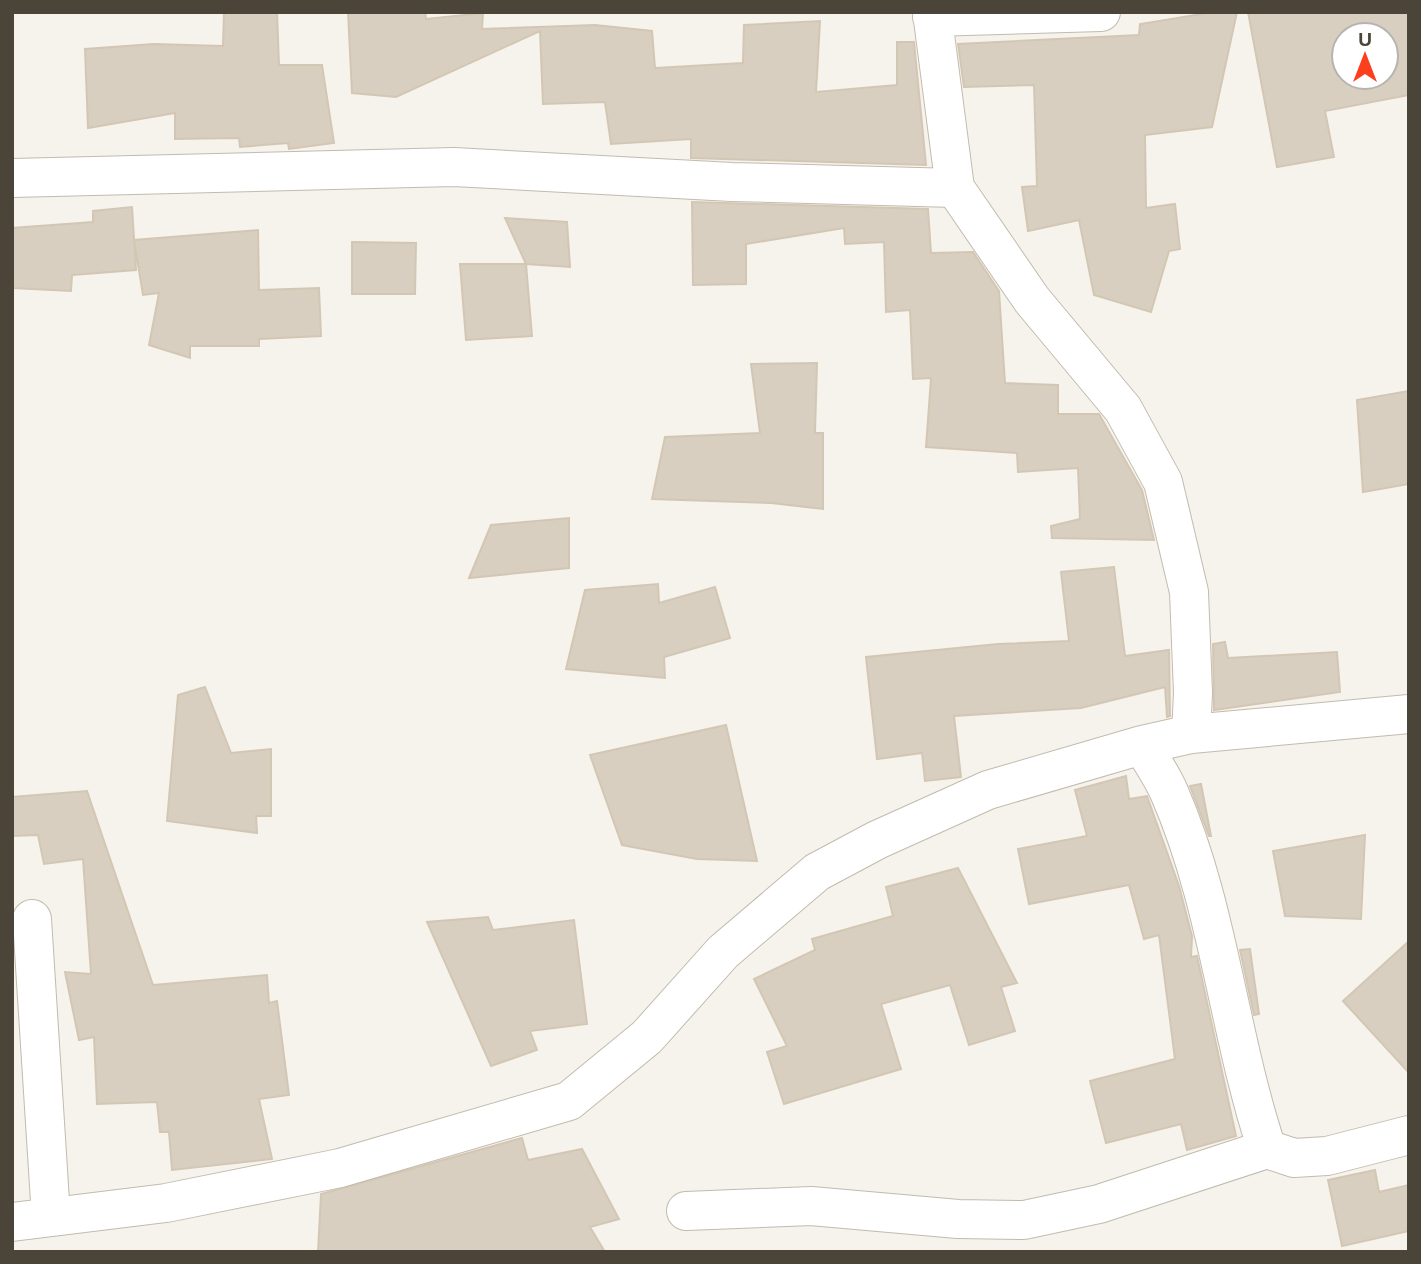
<svg xmlns="http://www.w3.org/2000/svg" width="1421" height="1264" font-family="Arial,sans-serif">
<style>
.building{fill:#d8cfc1;stroke:#d3c7b4;stroke-width:2;fill-rule:evenodd}
.lines{fill:none;stroke-linecap:round;stroke-linejoin:round}
.street-casing{stroke:#c2bbae;stroke-width:40}
.street{stroke:#fff;stroke-width:38}
</style>
<rect width="100%" height="100%" fill="#f6f3ec"/>
<path class="building" d="M 224,12 L 277,12 L 279,65 L 322,65 L 334,143 L 289,149 L 288,143 L 240,147 L 239,138 L 175,139 L 175,113 L 88,128 L 85,49 L 154,44 L 223,46 Z
M 348,12 L 425,12 L 426,19 L 483,13 L 482,29 L 595,25 L 652,31 L 655,68 L 743,63 L 744,25 L 820,21 L 816,92 L 897,85 L 897,42 L 914,42 L 926,165 L 691,158 L 691,139 L 611,144 L 605,102 L 543,104 L 540,31 L 396,97 L 352,93 Z
M 1214,12 L 1237,12 L 1212,127 L 1145,135 L 1146,208 L 1175,204 L 1180,249 L 1169,251 L 1151,312 L 1094,295 L 1079,220 L 1028,231 L 1022,187 L 1037,186 L 1034,85 L 964,87 L 958,44 L 1139,35 L 1140,24 Z
M 1248,12 L 1409,12 L 1409,95 L 1325,111 L 1334,157 L 1277,167 ZM 1344,35 L 1386,35 L 1386,77 L 1344,77 Z
M 692,202 L 928,209 L 931,253 L 973,252 L 999,291 L 1005,383 L 1058,385 L 1058,414 L 1099,414 L 1142,490 L 1154,540 L 1052,538 L 1051,526 L 1080,519 L 1078,468 L 1018,472 L 1017,453 L 926,447 L 931,378 L 913,379 L 910,310 L 886,312 L 884,242 L 845,244 L 844,228 L 746,244 L 746,284 L 693,285 Z
M 132,207 L 136,270 L 72,275 L 71,291 L 12,288 L 12,228 L 93,222 L 93,211 Z
M 505,218 L 567,222 L 570,267 L 526,264 Z
M 258,230 L 259,290 L 319,288 L 321,336 L 259,339 L 259,346 L 190,346 L 190,358 L 149,345 L 159,293 L 143,295 L 134,240 Z
M 352,242 L 416,243 L 415,294 L 352,294 Z
M 460,264 L 526,264 L 532,336 L 466,340 Z
M 817,363 L 815,433 L 823,433 L 823,509 L 771,503 L 652,499 L 665,437 L 760,433 L 751,364 Z
M 1409,391 L 1409,484 L 1363,492 L 1357,400 Z
M 569,518 L 569,568 L 469,578 L 491,525 Z
M 1114,567 L 1125,656 L 1169,650 L 1170,716 L 1167,717 L 1165,687 L 1081,708 L 954,716 L 961,777 L 925,781 L 922,753 L 877,759 L 866,657 L 998,644 L 1069,641 L 1061,572 Z
M 658,584 L 659,603 L 715,587 L 730,638 L 664,657 L 665,678 L 566,669 L 585,590 Z
M 1225,642 L 1228,658 L 1337,652 L 1340,692 L 1214,710 L 1213,644 Z
M 205,687 L 231,753 L 271,749 L 271,816 L 256,816 L 257,833 L 167,821 L 178,695 Z
M 726,725 L 757,861 L 697,859 L 622,845 L 590,755 Z
M 1126,776 L 1129,799 L 1147,796 L 1179,886 L 1192,936 L 1191,957 L 1197,956 L 1236,1136 L 1187,1150 L 1181,1124 L 1106,1143 L 1090,1081 L 1175,1059 L 1159,935 L 1144,939 L 1129,885 L 1029,904 L 1018,849 L 1087,836 L 1075,790 Z
M 1201,784 L 1211,836 L 1209,836 L 1190,786 Z
M 87,791 L 153,985 L 267,975 L 269,1003 L 277,1001 L 289,1095 L 259,1099 L 272,1159 L 172,1170 L 169,1132 L 160,1132 L 157,1102 L 97,1104 L 94,1037 L 79,1040 L 65,972 L 91,974 L 83,859 L 44,864 L 38,835 L 12,836 L 12,797 Z
M 1365,835 L 1361,919 L 1285,916 L 1273,851 Z
M 958,868 L 1017,983 L 1001,987 L 1015,1031 L 969,1045 L 950,985 L 881,1004 L 901,1069 L 784,1104 L 767,1052 L 787,1046 L 754,979 L 815,950 L 812,939 L 893,916 L 886,887 Z
M 488,917 L 493,930 L 574,920 L 587,1024 L 530,1031 L 537,1050 L 491,1066 L 427,922 Z
M 1409,941 L 1409,1073 L 1343,1001 Z
M 1250,949 L 1259,1014 L 1254,1015 L 1240,950 Z
M 522,1138 L 528,1160 L 582,1149 L 619,1219 L 590,1227 L 605,1252 L 318,1252 L 321,1194 Z
M 1375,1170 L 1379,1192 L 1409,1185 L 1409,1231 L 1342,1246 L 1328,1180 Z"/>
<g class="lines">
<g class="street-casing">
<path id="street" d="M 932,12 L 955,188 L 1032,300 L 1123,409 L 1163,482 L 1189,592 L 1193,693 L 1191,734
M 932,17 L 1101,12
M 12,178 L 454,167 L 732,182 L 955,188
M 1142,745 C 1151,760 1162,776 1169,792 C 1219,906 1228,1032 1267,1149 L 1294,1158 L 1327,1156 L 1409,1135
M 32,919 L 51,1217
M 686,1211 L 811,1206 L 958,1219 L 1024,1220 L 1099,1204 L 1267,1149
M 12,1222 L 166,1203 L 340,1168 L 569,1101 L 647,1037 L 723,952 L 817,872 L 877,840 L 988,790 L 1142,745 L 1191,734 L 1409,714"/>
</g>
<use href="#street" class="street"/>
</g>
<rect width="1421" height="1264" fill="none" stroke="#4b4439" stroke-width="28"/>
<g transform="translate(1365 56)"><circle r="33" fill="#ffffff" stroke="#b7b4b0" stroke-width="2"/>
<path d="M0-5L12 26L0 18L-12 26Z" fill="#fc3f1d"/>
<text y="-10" font-size="19" font-weight="bold" text-anchor="middle" fill="#4b4439">U</text>
</g>
</svg>
